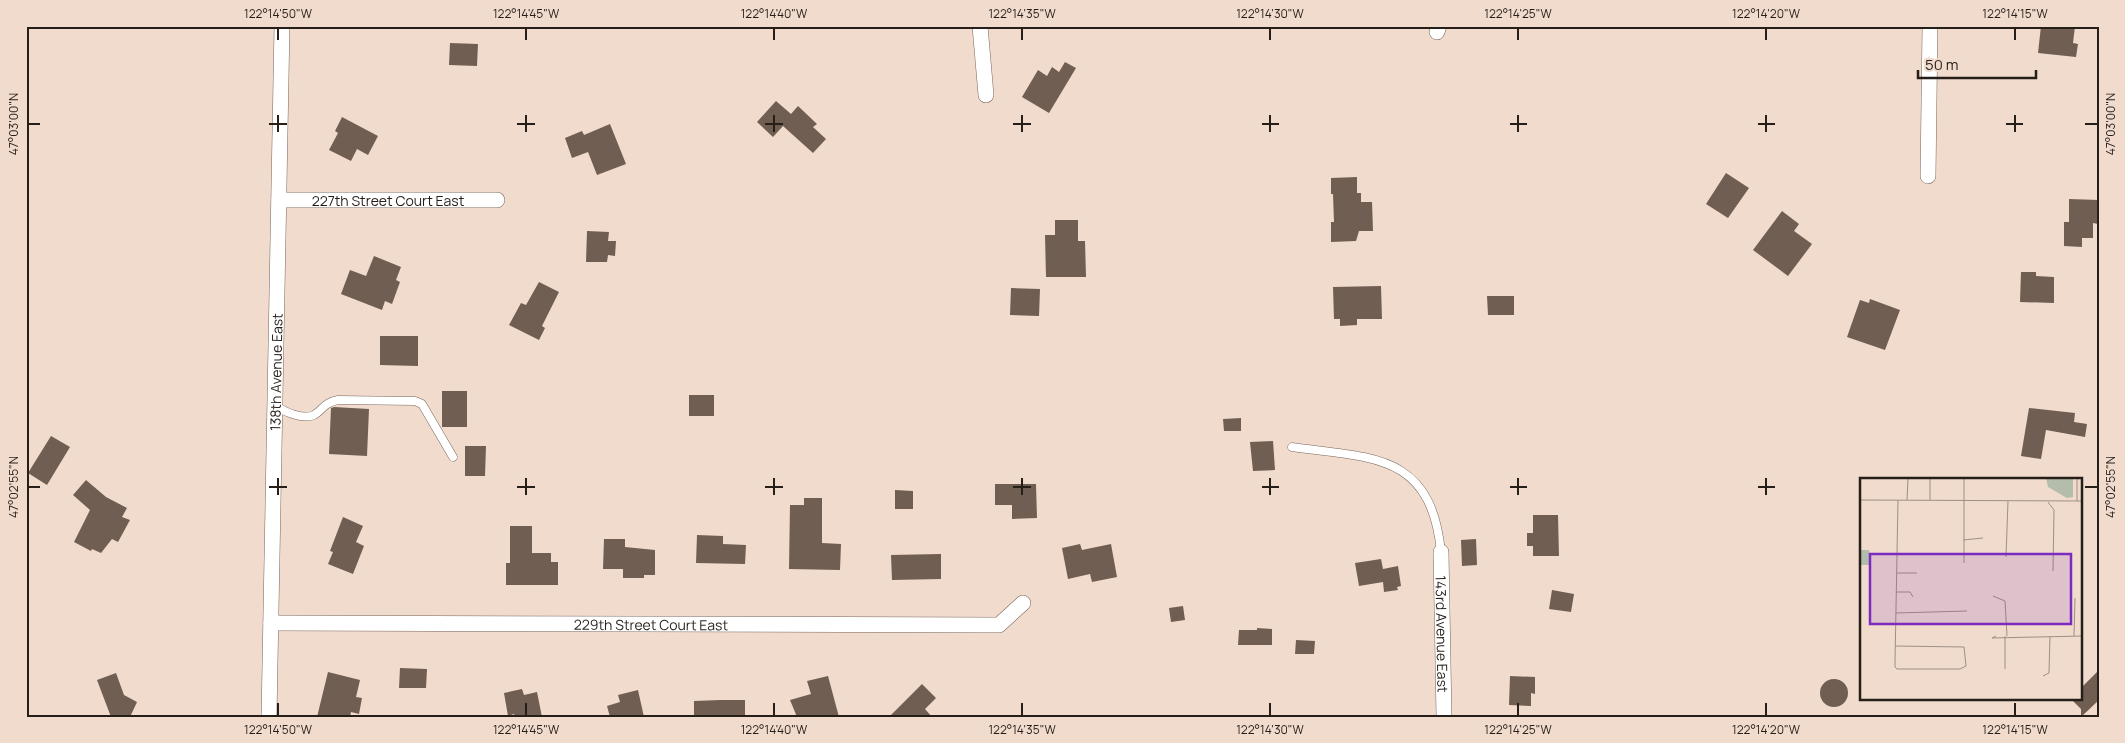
<svg xmlns="http://www.w3.org/2000/svg" width="2125" height="743" font-family="Manrope,sans-serif">
<style>
.building{fill:#715e52}
.lines{fill:none;stroke-linecap:round;stroke-linejoin:round}
.lane-casing{stroke:#79665a;stroke-width:9}
.street-casing{stroke:#79665a;stroke-width:16}
.lane{stroke:#fff;stroke-width:8}
.street{stroke:#fff;stroke-width:15}
.ticks{fill:none;stroke:#261e19;stroke-width:2}
.labels{text-anchor:middle;dominant-baseline:central;stroke-width:5;stroke-linejoin:round;paint-order:stroke}
.street-label{font-size:14px;fill:#261e19;stroke:#f0dbcd}
.inset-road{fill:none;stroke:#9f8f85;stroke-width:1}
.view{fill:#7b2cbf;fill-opacity:0.15;stroke:#7b2cbf;stroke-width:2.5}
.inset-edge{fill:none;stroke:#261e19;stroke-width:2.5}
.neatline{fill:none;stroke:#261e19;stroke-width:2}
.ticks-label{font-size:12px;text-anchor:middle;fill:#261e19}
</style>
<rect width="100%" height="100%" fill="#f0dbcd"/>
<path class="building" d="M 2041,26 L 2075,26 L 2073,43 L 2078,44 L 2076,57 L 2038,53 Z
M 450,43 L 478,44 L 477,66 L 449,65 Z
M 1065,62 L 1076,68 L 1049,113 L 1022,97 L 1038,70 L 1047,76 L 1052,67 L 1059,72 Z
M 776,101 L 791,114 L 798,106 L 817,124 L 813,127 L 826,139 L 813,153 L 783,126 L 773,137 L 757,122 Z
M 342,117 L 378,136 L 368,155 L 357,149 L 351,161 L 329,150 L 338,133 L 335,131 Z
M 610,124 L 626,164 L 597,175 L 588,152 L 572,158 L 565,138 L 582,131 L 584,135 Z
M 1726,173 L 1749,188 L 1728,218 L 1706,204 Z
M 1357,177 L 1357,193 L 1361,193 L 1361,202 L 1372,202 L 1373,231 L 1359,231 L 1356,241 L 1331,242 L 1331,222 L 1334,222 L 1333,194 L 1331,194 L 1331,178 Z
M 2069,199 L 2099,200 L 2098,224 L 2093,223 L 2093,238 L 2082,238 L 2082,247 L 2064,246 L 2064,222 L 2069,222 Z
M 1782,211 L 1799,224 L 1794,231 L 1812,244 L 1788,276 L 1753,250 Z
M 1055,220 L 1078,220 L 1078,241 L 1085,241 L 1086,277 L 1046,277 L 1045,235 L 1055,235 Z
M 587,231 L 609,232 L 608,241 L 616,241 L 615,256 L 608,255 L 607,262 L 586,262 Z
M 374,256 L 401,267 L 396,280 L 400,282 L 392,304 L 385,301 L 382,310 L 341,294 L 350,270 L 366,276 Z
M 2021,272 L 2036,272 L 2036,276 L 2054,277 L 2054,303 L 2020,302 Z
M 539,282 L 559,292 L 542,326 L 545,328 L 539,340 L 509,325 L 521,303 L 526,305 Z
M 1381,286 L 1382,319 L 1357,319 L 1357,325 L 1340,326 L 1340,319 L 1334,319 L 1333,287 Z
M 1011,288 L 1040,289 L 1039,316 L 1010,315 Z
M 1487,296 L 1514,296 L 1514,315 L 1488,315 Z
M 1870,299 L 1900,310 L 1885,350 L 1847,337 L 1860,300 L 1869,303 Z
M 380,336 L 418,336 L 418,366 L 380,365 Z
M 442,391 L 467,391 L 467,427 L 442,427 Z
M 689,395 L 714,395 L 714,416 L 689,416 Z
M 334,407 L 369,409 L 367,456 L 329,454 L 331,408 Z
M 2029,408 L 2075,413 L 2074,422 L 2087,424 L 2085,437 L 2046,430 L 2041,459 L 2021,456 Z
M 1241,418 L 1241,431 L 1224,431 L 1223,419 Z
M 51,436 L 70,447 L 47,485 L 28,473 Z
M 1273,441 L 1275,470 L 1253,471 L 1250,442 Z
M 465,446 L 486,446 L 485,476 L 465,476 Z
M 86,480 L 106,497 L 127,508 L 122,517 L 130,520 L 118,542 L 112,539 L 101,553 L 92,549 L 91,551 L 74,542 L 90,510 L 73,495 Z
M 995,484 L 1036,484 L 1037,518 L 1012,519 L 1012,505 L 995,505 Z
M 895,490 L 913,491 L 913,509 L 895,509 Z
M 804,498 L 822,498 L 822,543 L 841,544 L 840,570 L 789,569 L 790,505 L 804,505 Z
M 1533,515 L 1558,515 L 1559,556 L 1533,556 L 1533,546 L 1527,546 L 1527,533 L 1533,533 Z
M 343,517 L 363,526 L 356,542 L 364,546 L 353,574 L 328,564 L 333,552 L 330,551 Z
M 510,526 L 532,526 L 532,553 L 551,553 L 551,562 L 558,562 L 558,585 L 506,585 L 506,563 L 510,563 Z
M 697,535 L 723,536 L 723,544 L 746,545 L 745,564 L 696,563 Z
M 604,539 L 625,539 L 625,547 L 655,550 L 655,575 L 644,575 L 644,578 L 623,578 L 623,569 L 603,569 Z
M 1476,539 L 1477,565 L 1462,566 L 1461,540 Z
M 1080,544 L 1082,550 L 1111,544 L 1117,577 L 1092,582 L 1090,574 L 1068,579 L 1062,548 Z
M 941,554 L 941,579 L 892,580 L 891,555 Z
M 1381,559 L 1383,569 L 1398,566 L 1401,586 L 1397,587 L 1398,590 L 1384,592 L 1383,582 L 1359,586 L 1355,563 Z
M 1552,590 L 1574,594 L 1571,612 L 1549,609 Z
M 1183,606 L 1185,620 L 1171,622 L 1169,608 Z
M 1257,628 L 1272,629 L 1272,645 L 1238,645 L 1239,630 L 1257,630 Z
M 1296,640 L 1315,641 L 1314,654 L 1295,654 Z
M 400,668 L 427,669 L 426,688 L 399,688 Z
M 2099,670 L 2099,700 L 2081,717 L 2081,709 L 2071,699 L 2081,699 L 2081,688 Z
M 328,672 L 360,680 L 356,697 L 362,698 L 359,714 L 351,712 L 350,717 L 317,717 Z
M 116,673 L 124,695 L 137,702 L 130,717 L 111,717 L 97,680 Z
M 828,676 L 839,717 L 797,717 L 790,700 L 811,694 L 807,681 Z
M 1510,676 L 1535,677 L 1535,694 L 1531,693 L 1531,706 L 1509,705 Z
M1820 693a14 14 0 1 1 28 0a14 14 0 1 1-28 0Z
M 922,684 L 936,698 L 925,709 L 932,717 L 889,717 Z
M 522,689 L 524,695 L 537,692 L 542,717 L 515,717 L 514,714 L 508,716 L 504,693 Z
M 638,690 L 644,717 L 610,717 L 607,706 L 620,702 L 618,695 Z
M 720,700 L 745,700 L 745,717 L 694,717 L 694,701 Z"/>
<g class="lines">
<g class="lane-casing">
<path id="lane" d="M 275,405 C 284,412 303,420 314,415 C 323,410 323,403 338,400 L 415,401 L 422,404 L 453,457
M 1292,447 C 1373,458 1431,453 1441,552"/>
</g>
<g class="street-casing">
<g id="street">
<path d="M 980,26 L 986,95"/>
<path d="M 1437,32 L 1439,26"/>
<path d="M 1928,176 L 1930,26"/>
<path id="s1" d="M 279,200 L 497,200"/>
<path id="s2" d="M 1441,552 L 1444,717"/>
<path id="s3" d="M 271,623 L 999,625 L 1023,603"/>
<path id="s4" d="M 269,717 L 282,26"/>
</g>
</g>
<use href="#lane" class="lane"/>
<use href="#street" class="street"/>
</g>
<path class="ticks" d="M 278,28 L 278,40M 526,28 L 526,40M 774,28 L 774,40M 1022,28 L 1022,40M 1270,28 L 1270,40M 1518,28 L 1518,40M 1766,28 L 1766,40M 2015,28 L 2015,40M 278,115 L 278,132M 526,115 L 526,132M 774,115 L 774,132M 1022,115 L 1022,132M 1270,115 L 1270,132M 1518,115 L 1518,132M 1766,115 L 1766,132M 2015,115 L 2015,132M 28,124 L 40,124M 269,124 L 287,124M 517,124 L 535,124M 765,124 L 783,124M 1013,124 L 1031,124M 1262,124 L 1279,124M 1510,124 L 1527,124M 1758,124 L 1775,124M 2006,124 L 2023,124M 2085,124 L 2098,124M 278,478 L 278,495M 526,478 L 526,495M 774,478 L 774,495M 1022,478 L 1022,495M 1270,478 L 1270,495M 1518,478 L 1518,495M 1766,478 L 1766,495M 28,487 L 40,487M 269,487 L 287,487M 517,487 L 535,487M 765,487 L 783,487M 1013,487 L 1031,487M 1262,487 L 1279,487M 1510,487 L 1527,487M 1758,487 L 1775,487M 2085,487 L 2098,487M 278,703 L 278,716M 526,703 L 526,716M 774,703 L 774,716M 1022,703 L 1022,716M 1270,703 L 1270,716M 1518,703 L 1518,716M 1766,703 L 1766,716M 2015,703 L 2015,716"/>
<g class="labels">
<g class="street-label">
<text stroke="none"><textPath href="#s1" startOffset="109">227th Street Court East</textPath></text>
<text stroke="none"><textPath href="#s4" startOffset="345">138th Avenue East</textPath></text>
<text stroke="none"><textPath href="#s3" startOffset="380">229th Street Court East</textPath></text>
<text stroke="none"><textPath href="#s2" startOffset="82">143rd Avenue East</textPath></text>
</g>
</g>
<g transform="translate(1860 478)">
<rect width="222" height="222" fill="#f0dbcd"/>
<path d="M 186,0 L 213,0 L 213,19 L 207,20 L 188,9 ZM 0,72 L 9,72 L 10,87 L 0,87 Z" fill="#b4bdab"/>
<path class="inset-road" d="M 70,0 L 70,22M 0,22 L 223,23M 47,22 L 48,0M 217,23 L 217,0M 188,24 L 194,32 L 193,93M 103,62 L 123,60M 146,79 L 148,23M 104,85 L 104,0M 37,95 L 57,95M 36,114 L 50,114 L 53,119M 133,118 L 145,123 L 147,158M 36,135 L 107,133M 136,158 L 132,160 L 223,158M 145,158 L 145,191M 214,158 L 215,120M 35,168 L 104,169 L 106,188 L 100,191 L 37,191 L 35,189 L 35,184 L 38,22M 183,198 L 189,195 L 190,158"/>
<path class="view" d="M 10,76 L 211,76 L 211,146 L 10,146 Z"/>
<rect width="222" height="222" class="inset-edge"/>
</g>
<rect width="2125" height="743" fill="none" stroke="#f0dbcd" stroke-width="55"/>
<path d="M1918 70v8h118v-8" fill="none" stroke="#261e19" stroke-width="2.5"/>
<text x="1925" y="70" font-size="15" fill="#261e19" stroke="#f0dbcd" stroke-width="4" paint-order="stroke">50 m</text>
<rect x="28" y="28" width="2070" height="688" class="neatline"/>
<g class="ticks-label">
<text x="278" y="18">122°14'50"W</text>
<text x="526" y="18">122°14'45"W</text>
<text x="774" y="18">122°14'40"W</text>
<text x="1022" y="18">122°14'35"W</text>
<text x="1270" y="18">122°14'30"W</text>
<text x="1518" y="18">122°14'25"W</text>
<text x="1766" y="18">122°14'20"W</text>
<text x="2015" y="18">122°14'15"W</text>
<text transform="translate(14 124) rotate(-90)" y="4">47°03'00"N</text>
<text transform="translate(2111 124) rotate(-90)" y="4">47°03'00"N</text>
<text transform="translate(14 487) rotate(-90)" y="4">47°02'55"N</text>
<text transform="translate(2111 487) rotate(-90)" y="4">47°02'55"N</text>
<text x="278" y="734">122°14'50"W</text>
<text x="526" y="734">122°14'45"W</text>
<text x="774" y="734">122°14'40"W</text>
<text x="1022" y="734">122°14'35"W</text>
<text x="1270" y="734">122°14'30"W</text>
<text x="1518" y="734">122°14'25"W</text>
<text x="1766" y="734">122°14'20"W</text>
<text x="2015" y="734">122°14'15"W</text>
</g>
</svg>
